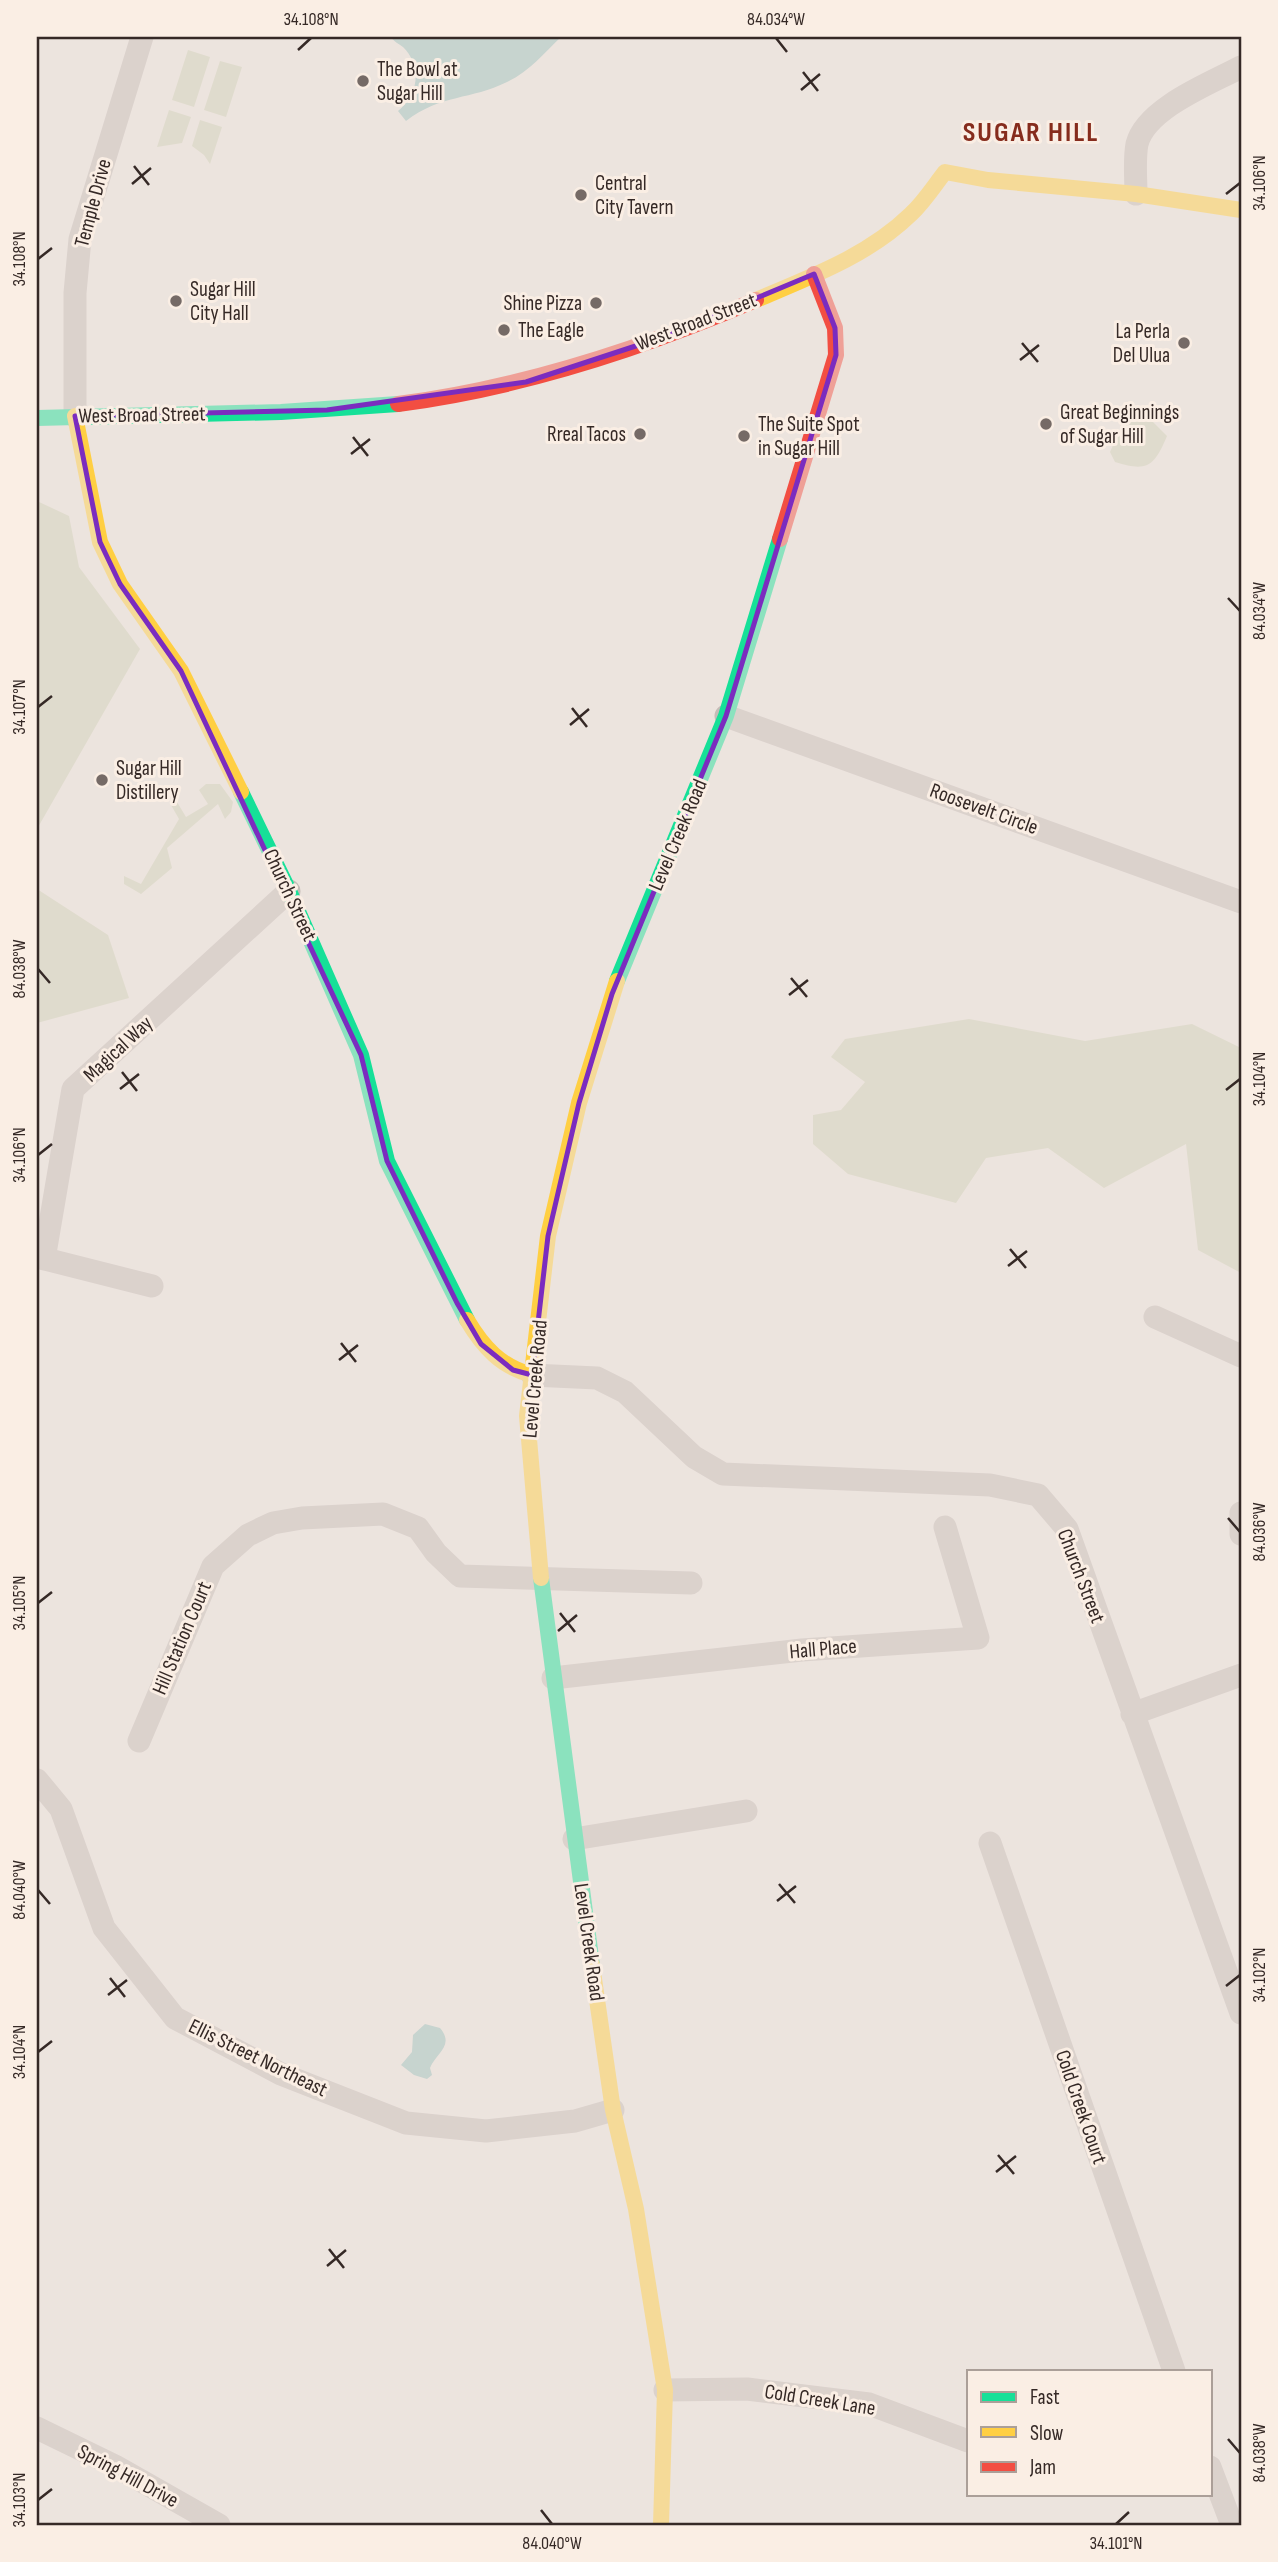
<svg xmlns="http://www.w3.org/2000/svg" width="1278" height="2562" font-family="'Sofia Sans Condensed',sans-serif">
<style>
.green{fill:#cfd1b8}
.water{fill:#99c0bc}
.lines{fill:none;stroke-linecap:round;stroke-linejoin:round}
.street{stroke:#c5bcb7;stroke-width:23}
.fast{stroke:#16e098;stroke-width:16}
.slow{stroke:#ffcf43;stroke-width:16}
.jam{stroke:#f24e42;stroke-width:16}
.marked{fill:none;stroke:#7b2cbf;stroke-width:5;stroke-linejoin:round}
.ticks{fill:none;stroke:#352926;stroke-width:2.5}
.poi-dot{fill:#756a66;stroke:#faeee4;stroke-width:2.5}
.labels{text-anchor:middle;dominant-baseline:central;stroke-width:6;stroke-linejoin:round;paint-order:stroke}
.poi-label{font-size:21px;fill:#352926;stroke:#faeee4;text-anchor:start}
.street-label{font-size:21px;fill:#352926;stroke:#faeee4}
.district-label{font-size:28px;font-weight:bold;letter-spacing:2px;fill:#862c1d;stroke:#faeee4}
.neatline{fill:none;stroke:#352926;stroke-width:2.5}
.ticks-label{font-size:18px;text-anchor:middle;fill:#352926}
</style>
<rect width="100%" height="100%" fill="#ece4de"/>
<path class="green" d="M 188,50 L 210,57 L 194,107 L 172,100 Z
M 220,61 L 242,67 L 226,117 L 204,110 Z
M 169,110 L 191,117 L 182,143 L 157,147 Z
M 200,120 L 222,127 L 210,164 L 204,155 L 192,146 Z
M 1132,405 L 1138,407 L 1167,436 C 1154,467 1147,472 1115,462 L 1110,452 L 1122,425 L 1125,409 Z
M 37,501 L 69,516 L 79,567 L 140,649 L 37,829 Z
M 206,784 L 220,784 L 233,802 L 231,812 L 225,819 L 218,804 L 167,848 L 172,868 L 141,894 L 124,884 L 124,876 L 141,884 L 179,819 L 171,805 L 177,802 L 186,817 L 208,804 L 199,790 Z
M 37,889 L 108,935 L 129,998 L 37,1023 Z
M 969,1019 L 1085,1041 L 1192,1024 L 1241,1048 L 1241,1273 L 1198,1250 L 1186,1144 L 1104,1188 L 1048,1148 L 986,1158 L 956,1203 L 848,1174 L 813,1144 L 813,1115 L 841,1110 L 865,1082 L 831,1057 L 845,1039 Z"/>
<path class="water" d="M 391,37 L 561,37 C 543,54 530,71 507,82 C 471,100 441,94 406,121 L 398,111 C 418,95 423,67 403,47 C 398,43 394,42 391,37 Z
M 425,2024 L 440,2028 C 455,2046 436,2053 430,2068 L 432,2075 L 427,2079 L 414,2075 L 401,2065 L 412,2052 L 413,2035 Z"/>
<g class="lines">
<path class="street" d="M 1136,194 C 1136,179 1134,160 1137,144 C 1146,108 1211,83 1241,67
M 75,416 L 75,293 L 80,239 L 142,37
M 726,716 L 1241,902
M 37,1257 L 152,1286
M 44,1259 L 73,1089 L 289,891
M 1155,1317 L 1241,1356
M 532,1375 L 597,1378 L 625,1392 L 694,1457 L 723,1474 L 990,1485 L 1038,1495 L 1067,1529 L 1241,2013
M 1241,1513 L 1241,1534
M 553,1678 L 802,1650 L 978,1638 L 945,1527
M 1132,1714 L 1241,1675
M 139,1741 L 213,1566 L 248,1535 L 273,1523 L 302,1518 L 383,1514 L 418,1528 L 436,1553 L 460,1576 L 691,1583
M 37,1780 L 61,1809 L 104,1928 L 175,2018 L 281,2074 L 406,2123 L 486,2131 L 575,2121 L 613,2110
M 574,1839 L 746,1811
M 990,1843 L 1174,2371
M 665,2390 L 747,2389 L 869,2404 L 968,2441
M 37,2428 L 115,2466 L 219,2525
M 1210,2467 L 1232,2525"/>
<path class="fast" d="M 37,418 L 281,412 L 398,404
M 241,792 L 289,891 L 361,1055 L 387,1161 L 467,1320
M 617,981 L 726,716 L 780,539
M 541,1578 L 592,1965"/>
<path class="slow" d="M 756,300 C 810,277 868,256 911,214 C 924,202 934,186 945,172 L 988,180 L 1136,194 L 1241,210
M 75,416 L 100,542 L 120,584 L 181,671 L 241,792
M 467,1320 C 483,1347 501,1367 532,1375
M 541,1578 L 527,1416 L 548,1236 L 579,1103 L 617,981
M 592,1965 L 613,2110 L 636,2209 L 665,2390 L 661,2525"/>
<path class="jam" d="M 398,404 C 522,388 641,349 756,300
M 780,539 L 836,355 L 835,328 L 814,274"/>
</g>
<path d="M0 0H1278V2562H0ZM 814,274 L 835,328 L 836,355 L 726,716 L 612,994 L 579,1103 L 548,1236 L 532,1375 L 513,1370 L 481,1344 L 457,1303 L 387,1161 L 361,1055 L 181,671 L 120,584 L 100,542 L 75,416 L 327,410 L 526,382 L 663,337 Z" fill="#ece4de" fill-opacity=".55" fill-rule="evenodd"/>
<path class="marked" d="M 814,274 L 835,328 L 836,355 L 726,716 L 612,994 L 579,1103 L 548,1236 L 532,1375 L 513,1370 L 481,1344 L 457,1303 L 387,1161 L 361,1055 L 181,671 L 120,584 L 100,542 L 75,416 L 327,410 L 526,382 L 663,337 Z"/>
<path class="ticks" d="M 776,38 L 787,52M 298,50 L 311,38M 803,72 L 818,91M 801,90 L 820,74M 134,166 L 149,185M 132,184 L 151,168M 1226,194 L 1240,183M 38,259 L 52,248M 1022,343 L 1038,362M 1020,360 L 1039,345M 353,437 L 368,456M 351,454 L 370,439M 1228,598 L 1240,611M 38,707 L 52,696M 572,708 L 587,727M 570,725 L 589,709M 38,969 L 50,983M 791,978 L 807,997M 789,995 L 808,980M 122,1072 L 137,1091M 120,1089 L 139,1074M 1226,1090 L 1240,1079M 38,1155 L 52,1144M 1010,1249 L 1026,1268M 1008,1266 L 1027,1251M 341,1343 L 356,1362M 339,1360 L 358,1345M 1228,1518 L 1240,1532M 38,1603 L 52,1592M 560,1613 L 575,1632M 558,1631 L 577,1615M 779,1884 L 795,1903M 38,1890 L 50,1904M 777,1901 L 796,1886M 110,1978 L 125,1997M 1226,1986 L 1240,1975M 108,1995 L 127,1980M 38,2052 L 52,2041M 998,2155 L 1014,2174M 996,2172 L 1016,2156M 329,2249 L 344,2268M 327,2266 L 346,2250M 1228,2439 L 1240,2453M 38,2500 L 52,2489M 541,2510 L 552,2524M 1116,2524 L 1129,2512"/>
<g class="poi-dot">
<circle cx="363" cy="81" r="7"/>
<circle cx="581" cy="195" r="7"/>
<circle cx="176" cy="301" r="7"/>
<circle cx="596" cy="303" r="7"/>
<circle cx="504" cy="330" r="7"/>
<circle cx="1184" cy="343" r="7"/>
<circle cx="1046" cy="424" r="7"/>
<circle cx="640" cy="434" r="7"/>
<circle cx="744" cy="436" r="7"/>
<circle cx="102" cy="780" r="7"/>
</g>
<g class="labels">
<g class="poi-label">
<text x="377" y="69">The Bowl at<tspan x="377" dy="24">Sugar Hill</tspan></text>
<text x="595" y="183">Central<tspan x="595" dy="24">City Tavern</tspan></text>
<text x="190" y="289">Sugar Hill<tspan x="190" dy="24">City Hall</tspan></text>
<text x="582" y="303" text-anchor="end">Shine Pizza</text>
<text x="518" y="330">The Eagle</text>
<text x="1170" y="331" text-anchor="end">La Perla<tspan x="1170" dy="24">Del Ulua</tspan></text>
<text x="1060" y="412">Great Beginnings<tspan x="1060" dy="24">of Sugar Hill</tspan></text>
<text x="758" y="424">The Suite Spot<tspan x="758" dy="24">in Sugar Hill</tspan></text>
<text x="626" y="434" text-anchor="end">Rreal Tacos</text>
<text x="116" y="768">Sugar Hill<tspan x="116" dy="24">Distillery</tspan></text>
</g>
<g class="street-label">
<text transform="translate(93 203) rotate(-75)">Temple Drive</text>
<text transform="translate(696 322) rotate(-21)">West Broad Street</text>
<text transform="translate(142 415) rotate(-1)">West Broad Street</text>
<text transform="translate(984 809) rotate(20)">Roosevelt Circle</text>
<text transform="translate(678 835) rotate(-67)">Level Creek Road</text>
<text transform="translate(290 895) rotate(65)">Church Street</text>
<text transform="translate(118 1049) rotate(-43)">Magical Way</text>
<text transform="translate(535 1379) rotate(-85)">Level Creek Road</text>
<text transform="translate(1081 1576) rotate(69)">Church Street</text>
<text transform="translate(182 1638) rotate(-67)">Hill Station Court</text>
<text transform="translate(823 1649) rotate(-5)">Hall Place</text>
<text transform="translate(589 1942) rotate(82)">Level Creek Road</text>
<text transform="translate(258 2058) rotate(26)">Ellis Street Northeast</text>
<text transform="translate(1081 2107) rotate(71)">Cold Creek Court</text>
<text transform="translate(820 2400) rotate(9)">Cold Creek Lane</text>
<text transform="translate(128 2476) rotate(28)">Spring Hill Drive</text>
</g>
<g class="district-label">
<text x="1031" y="132">SUGAR HILL</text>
</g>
</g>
<rect width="1278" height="2562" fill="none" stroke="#faeee4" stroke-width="77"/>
<rect x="967" y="2370" width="245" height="126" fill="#faeee4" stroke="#ab9f98" stroke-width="2"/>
<rect x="981" y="2392" width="35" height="10" fill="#16e098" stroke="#ab9f98" stroke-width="2"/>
<text x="1030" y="2404" font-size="21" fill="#352926">Fast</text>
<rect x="981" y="2427" width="35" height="10" fill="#ffcf43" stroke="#ab9f98" stroke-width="2"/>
<text x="1030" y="2440" font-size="21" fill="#352926">Slow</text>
<rect x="981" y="2462" width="35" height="10" fill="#f24e42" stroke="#ab9f98" stroke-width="2"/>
<text x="1030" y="2474" font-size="21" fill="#352926">Jam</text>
<rect x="38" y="38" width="1202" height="2486" class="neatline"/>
<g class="ticks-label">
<text x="311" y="25">34.108°N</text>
<text x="776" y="25">84.034°W</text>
<text transform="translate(1259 183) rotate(-90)" y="6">34.106°N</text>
<text transform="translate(19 259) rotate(-90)" y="6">34.108°N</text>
<text transform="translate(1259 611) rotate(-90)" y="6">84.034°W</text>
<text transform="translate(19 707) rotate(-90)" y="6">34.107°N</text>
<text transform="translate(19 969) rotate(-90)" y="6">84.038°W</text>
<text transform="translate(1259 1079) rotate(-90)" y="6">34.104°N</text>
<text transform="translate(19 1155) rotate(-90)" y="6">34.106°N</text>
<text transform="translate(1259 1532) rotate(-90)" y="6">84.036°W</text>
<text transform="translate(19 1603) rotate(-90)" y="6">34.105°N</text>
<text transform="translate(19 1890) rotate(-90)" y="6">84.040°W</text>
<text transform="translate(1259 1975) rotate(-90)" y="6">34.102°N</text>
<text transform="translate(19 2052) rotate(-90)" y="6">34.104°N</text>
<text transform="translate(1259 2453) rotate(-90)" y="6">84.038°W</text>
<text transform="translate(19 2500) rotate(-90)" y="6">34.103°N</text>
<text x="552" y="2549">84.040°W</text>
<text x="1116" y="2549">34.101°N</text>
</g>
</svg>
